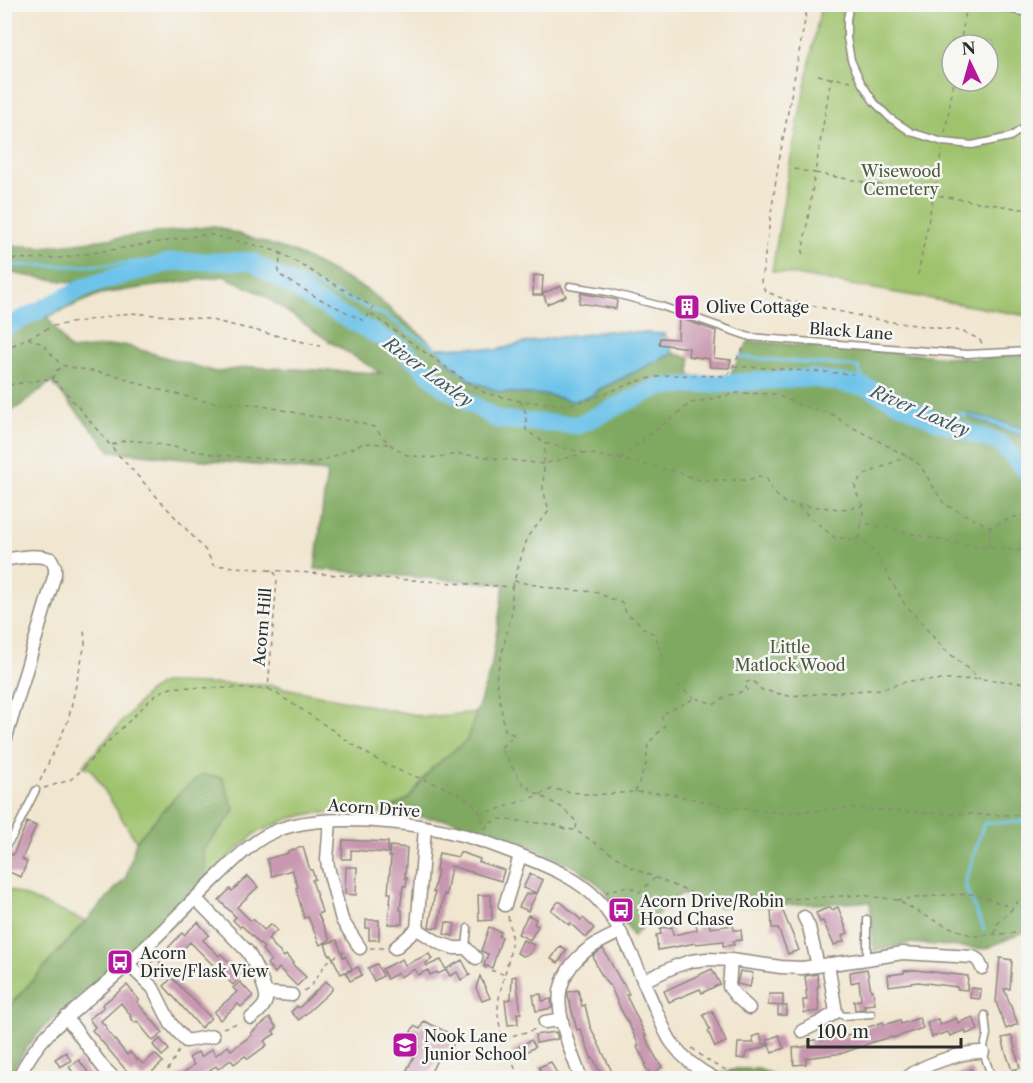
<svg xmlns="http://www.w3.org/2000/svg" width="1033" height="1083" font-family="'Libre Caslon Text',serif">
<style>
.green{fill:#9fc36d;stroke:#65774c;stroke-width:1.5;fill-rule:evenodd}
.forest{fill:#7fa960;stroke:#556a46;stroke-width:1.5;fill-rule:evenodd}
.water{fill:#6dc3ea;stroke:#4c778a;stroke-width:1.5}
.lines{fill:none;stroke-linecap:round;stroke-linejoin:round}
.stream{stroke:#6dc3ea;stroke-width:3}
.river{stroke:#6dc3ea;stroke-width:18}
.building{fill:#c896b0}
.service-casing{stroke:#8e887e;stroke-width:9}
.minor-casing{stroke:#8e887e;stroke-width:15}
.path{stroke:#8e887e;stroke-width:1.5;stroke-dasharray:4.5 4.5;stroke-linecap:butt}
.service{stroke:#fff;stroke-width:6}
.minor{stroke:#fff;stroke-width:12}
.labels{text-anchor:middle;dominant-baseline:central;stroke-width:5;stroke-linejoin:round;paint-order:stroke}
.park-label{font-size:16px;fill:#4e593f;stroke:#f6f6f2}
.poi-label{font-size:16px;fill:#2b2b2b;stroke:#f6f6f2;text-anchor:start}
.street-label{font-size:16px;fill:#2b2b2b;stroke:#f6f6f2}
.water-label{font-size:18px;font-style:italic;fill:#3f5964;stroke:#f6f6f2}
</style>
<rect width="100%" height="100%" fill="#f6f6f2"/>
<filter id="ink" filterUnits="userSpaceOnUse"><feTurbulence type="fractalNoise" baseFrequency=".0167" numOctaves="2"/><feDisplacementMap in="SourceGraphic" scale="12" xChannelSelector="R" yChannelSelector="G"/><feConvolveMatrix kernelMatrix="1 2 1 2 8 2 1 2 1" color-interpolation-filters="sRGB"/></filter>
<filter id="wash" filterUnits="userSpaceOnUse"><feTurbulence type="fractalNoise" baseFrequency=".008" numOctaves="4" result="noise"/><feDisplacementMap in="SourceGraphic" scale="24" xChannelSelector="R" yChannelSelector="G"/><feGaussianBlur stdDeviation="1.35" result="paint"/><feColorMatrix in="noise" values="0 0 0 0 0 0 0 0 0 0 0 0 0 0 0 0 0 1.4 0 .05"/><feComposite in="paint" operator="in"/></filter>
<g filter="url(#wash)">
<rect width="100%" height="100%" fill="#f1e6d0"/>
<path class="green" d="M 821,5 L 1028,5 L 1028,316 L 772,271 L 789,168 ZM 952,45 L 988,45 L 988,81 L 952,81 Z
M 162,683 L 270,685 L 425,717 L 477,712 L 467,740 L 432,768 L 409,798 L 382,813 L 315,813 L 288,819 L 256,833 L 207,877 L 203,850 L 235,811 L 177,795 L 136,841 L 91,769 L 83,766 L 148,692 Z
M 5,888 L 85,921 L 5,1011 Z"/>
<path class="forest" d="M 214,226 L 294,252 L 367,290 L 437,348 L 448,362 L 470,380 L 499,392 L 548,395 L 572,401 L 591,396 L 598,390 L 673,353 L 690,358 L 690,376 L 728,378 L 749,341 L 976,359 L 1028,354 L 1028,429 L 971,414 L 966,416 L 1028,438 L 1028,916 L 1024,932 L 985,949 L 910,943 L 874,951 L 870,902 L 719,907 L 681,894 L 633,936 L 604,889 L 579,869 L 551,856 L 502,835 L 451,820 L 382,813 L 409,798 L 432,768 L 467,740 L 491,668 L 504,584 L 315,569 L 327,472 L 111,451 L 51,382 L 20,406 L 5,415 L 4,376 L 11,371 L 5,346 L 5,320 L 77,283 L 21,275 L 5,271 L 5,245 L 43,247 ZM 224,276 L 262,294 L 329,341 L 381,373 L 249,367 L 216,372 L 124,345 L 70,350 L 47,317 L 100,294 Z
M 201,775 L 222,777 L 235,811 L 203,850 L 207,877 L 141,941 L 44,1027 L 27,1047 L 7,1078 L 5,1078 L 5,1011 L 126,877 L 136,841 L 177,795 Z
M 736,1069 L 758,1069 L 783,1078 L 733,1078 L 720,1074 Z"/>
<path class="water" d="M 606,331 L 665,334 L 673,353 L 598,390 L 591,396 L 572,401 L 548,395 L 499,392 L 470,380 L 448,362 L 437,348 L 472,347 L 497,350 L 519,344 L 552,338 L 583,335 Z
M 971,414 L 1028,429 L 1028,438 L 966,416 Z"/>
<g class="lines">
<path class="stream" d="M 4,265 L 78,266 L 106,265 L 142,261 L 172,262
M 268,271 L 278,269 L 386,316 L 409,332 L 437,348
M 739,357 L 858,367 L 866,387
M 938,422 L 959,414 L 966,416
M 984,929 L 968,894 L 965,883 L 984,823 L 1019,822 L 1028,819"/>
<path class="river" d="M 4,328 L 85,287 L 113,278 L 172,262 L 251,261 L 315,301 L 403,349 L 442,386 L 498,420 L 578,425 L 658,387 L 811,378 L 866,387 L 938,422 L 1002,444 L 1026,471 L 1028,471"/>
</g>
<g id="blocks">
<path class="building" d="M 534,275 L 543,276 L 542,295 L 533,295 Z
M 561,286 L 566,296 L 547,304 L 543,293 Z
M 581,293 L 617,300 L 616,309 L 579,303 Z
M 681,303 L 695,304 L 694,312 L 680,307 Z
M 679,318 L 716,331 L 714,358 L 731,360 L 729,368 L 710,367 L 709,359 L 688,356 L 689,348 L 659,344 L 660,338 L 678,339 Z
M 27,822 L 36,826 L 22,859 L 27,862 L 21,877 L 4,870 L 4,867 L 10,854 L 13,855 Z
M 343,840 L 388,842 L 388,853 L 351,850 L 351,859 L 342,859 Z
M 390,846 L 407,848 L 405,878 L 407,878 L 406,886 L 403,886 L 400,910 L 402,910 L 402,924 L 388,924 L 391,893 L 388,893 L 391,857 L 389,857 Z
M 303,847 L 310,870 L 312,870 L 315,879 L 312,880 L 322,912 L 318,914 L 330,940 L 320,945 L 308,917 L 304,918 L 296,888 L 298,887 L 292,870 L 272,876 L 267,859 L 288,853 L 288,851 Z
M 460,852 L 480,859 L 479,862 L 504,870 L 501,881 L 451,866 L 446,895 L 444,894 L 438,928 L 429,927 L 435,892 L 433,892 L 438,871 L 436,870 L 439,853 L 458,857 Z
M 346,867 L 357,867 L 356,895 L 345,894 Z
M 530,874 L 543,880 L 537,893 L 523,888 Z
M 248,876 L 258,887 L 237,907 L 251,921 L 253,919 L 264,930 L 271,924 L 277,930 L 268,939 L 284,957 L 286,955 L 293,963 L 292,964 L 306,977 L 297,986 L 279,968 L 275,973 L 267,964 L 271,960 L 262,950 L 264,948 L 242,926 L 240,927 L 233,920 L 236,917 L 219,900 L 230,889 L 232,891 Z
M 537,893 L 528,911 L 519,907 L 526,894 Z
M 478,895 L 491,895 L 492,920 L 479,921 Z
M 558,902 L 561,902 L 581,920 L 583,918 L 594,928 L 586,938 L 570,923 L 569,925 L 551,910 Z
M 830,907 L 832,910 L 838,907 L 848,933 L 842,936 L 844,941 L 834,945 L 823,921 L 820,922 L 816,913 Z
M 782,909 L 799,950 L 788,954 L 778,928 L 772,928 L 771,910 Z
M 528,915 L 536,919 L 534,924 L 538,926 L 530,940 L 518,934 Z
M 366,920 L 379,920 L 379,940 L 369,940 L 369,928 L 366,928 Z
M 709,920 L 710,928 L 733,925 L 734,930 L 741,930 L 742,940 L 733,941 L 734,945 L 723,946 L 723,941 L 696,944 L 696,943 L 658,950 L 656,935 L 661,934 L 660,928 L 672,927 L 673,935 L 697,930 L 696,922 Z
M 198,922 L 209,935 L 203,940 L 219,956 L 221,954 L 240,973 L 236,977 L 238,980 L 233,985 L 190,942 L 175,957 L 167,949 L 182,933 L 184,935 Z
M 446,922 L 455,924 L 453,936 L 444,934 Z
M 489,927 L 501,932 L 499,936 L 502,937 L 492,968 L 484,965 L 488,954 L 481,951 Z
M 337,940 L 343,957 L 345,956 L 352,969 L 341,974 L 331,955 L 329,955 L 325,944 Z
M 523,940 L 534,945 L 530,954 L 522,956 L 517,953 Z
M 560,946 L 567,950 L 558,963 L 551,959 Z
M 603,949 L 622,983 L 623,983 L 629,994 L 626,995 L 646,1036 L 645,1036 L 655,1056 L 662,1067 L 651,1075 L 644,1065 L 646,1064 L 637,1047 L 639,1046 L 628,1022 L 621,1010 L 610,985 L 608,985 L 598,969 L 593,956 Z
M 429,954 L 432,959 L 426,963 L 427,966 L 441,960 L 446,970 L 438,974 L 437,972 L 430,975 L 428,970 L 418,975 L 415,969 L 400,977 L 398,973 L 387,979 L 382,969 L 402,959 L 405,965 Z
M 156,958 L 170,973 L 163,979 L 150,964 Z
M 1000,958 L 1012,960 L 1010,989 L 1004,989 L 1018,1024 L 1006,1029 L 996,1002 Z
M 462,960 L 470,975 L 461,980 L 457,972 L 450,976 L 446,969 Z
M 377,964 L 383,976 L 374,981 L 368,968 Z
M 358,967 L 362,975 L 350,981 L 346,973 Z
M 712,969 L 720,984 L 702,993 L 700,989 L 669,1002 L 664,991 Z
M 867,969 L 871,991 L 873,990 L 875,1004 L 864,1005 L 865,1009 L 855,1010 L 854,1001 L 861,1000 L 859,981 L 851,983 L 850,972 Z
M 916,970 L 968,976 L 967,990 L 957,989 L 957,987 L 918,982 L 889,986 L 888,975 L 904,973 L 904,971 Z
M 740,971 L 753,973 L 750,987 L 737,984 Z
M 817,974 L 819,986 L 817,987 L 819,1011 L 804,1013 L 803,1000 L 807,1000 L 806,991 L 807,991 L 805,976 Z
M 480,976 L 490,998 L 482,1001 L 476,988 Z
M 516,976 L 521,1013 L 517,1013 L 518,1024 L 508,1025 L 505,1000 L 511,999 L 512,977 Z
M 172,978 L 211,1018 L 201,1028 L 164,986 Z
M 326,981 L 332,987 L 332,990 L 299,1020 L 291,1012 L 297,1006 L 299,1008 Z
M 240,982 L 253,996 L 241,1007 L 238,1004 L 220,1020 L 214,1012 L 237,992 L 233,988 Z
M 127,985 L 139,1000 L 137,1002 L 163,1033 L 153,1041 L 137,1021 L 135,1023 L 130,1017 L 131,1016 L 121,1003 L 101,1021 L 107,1028 L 106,1029 L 127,1055 L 130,1052 L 137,1060 L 138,1059 L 143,1064 L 155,1054 L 163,1062 L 145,1078 L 142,1078 L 136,1072 L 131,1076 L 92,1030 L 95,1027 L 89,1019 L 104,1007 L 102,1005 Z
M 971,988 L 981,989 L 980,999 L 970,998 Z
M 578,990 L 582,1006 L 585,1005 L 590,1026 L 615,1078 L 603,1078 L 593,1058 L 592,1059 L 580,1029 L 577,1030 L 568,996 L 568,992 Z
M 541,994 L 542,1001 L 551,999 L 552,1008 L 536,1011 L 533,995 Z
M 769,994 L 783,994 L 783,1006 L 768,1005 Z
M 778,1006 L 787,1006 L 786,1015 L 778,1015 Z
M 712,1011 L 726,1042 L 715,1047 L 708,1031 L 710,1030 L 703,1015 Z
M 973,1017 L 978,1030 L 966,1034 L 965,1030 L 950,1036 L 948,1032 L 932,1037 L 927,1023 L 938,1019 L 940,1025 L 956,1018 L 958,1023 Z
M 270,1018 L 277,1028 L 273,1031 L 275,1034 L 264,1041 L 267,1045 L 248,1059 L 245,1056 L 234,1064 L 231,1060 L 218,1069 L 216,1066 L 198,1078 L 176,1078 L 194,1065 L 189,1058 L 198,1052 L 201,1057 L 212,1049 L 216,1055 L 228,1046 L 231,1050 L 252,1035 L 251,1033 Z
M 919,1018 L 923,1028 L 893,1038 L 892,1037 L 876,1041 L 843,1053 L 806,1058 L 806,1064 L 794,1065 L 793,1048 L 810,1046 L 809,1041 L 821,1039 L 821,1041 L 842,1037 L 857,1032 L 857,1031 L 883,1022 L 884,1025 L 900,1020 L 901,1024 Z
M 424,1021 L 457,1037 L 446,1059 L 439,1056 L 428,1078 L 403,1078 L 419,1046 L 407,1040 L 414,1026 L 420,1029 Z
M 556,1032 L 558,1039 L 536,1043 L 535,1035 Z
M 760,1034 L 763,1044 L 769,1044 L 767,1040 L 779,1035 L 784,1048 L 772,1053 L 769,1045 L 746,1053 L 746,1059 L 737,1058 L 738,1043 L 754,1043 L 752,1037 Z
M 1012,1036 L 1020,1068 L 1012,1070 L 1006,1053 L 1002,1038 Z
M 160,1039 L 169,1050 L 162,1056 L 153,1045 Z
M 531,1040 L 535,1047 L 516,1058 L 512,1051 Z
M 66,1052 L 71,1061 L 60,1067 L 55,1059 Z
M 79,1060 L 85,1068 L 92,1078 L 77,1078 L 69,1067 Z
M 551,1062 L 559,1078 L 544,1078 L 539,1067 Z
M 972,1069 L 975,1078 L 950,1078 Z"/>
</g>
</g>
<g filter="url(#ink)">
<use href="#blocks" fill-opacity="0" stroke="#8e887e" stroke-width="1.5"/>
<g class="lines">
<g class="service-casing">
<path id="service" d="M 850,4 L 847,19 L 847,38 L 851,60 L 861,82 L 874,102 L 890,118 L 911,132 L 943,142 L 972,145 L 1010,137 L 1028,125
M 982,4 L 1028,13
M 570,286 L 608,292 L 661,306 L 750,337 L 967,354 L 1028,351
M 4,849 L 13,836 L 36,790
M 867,919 L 867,959
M 466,947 L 468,928
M 836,1012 L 844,1016 L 872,1014
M 985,1015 L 987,1034 L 983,1052 L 992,1078"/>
</g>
<g class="minor-casing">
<path id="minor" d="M 4,560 C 20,557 36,554 51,559 L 55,567 L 55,574 L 4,744
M 330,821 L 327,859 L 328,867 L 342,920 L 360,948
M 425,828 L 417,929 L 439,943 L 454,948 L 466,948 L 476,958
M 195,898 L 247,951 C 253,959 256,968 260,977 C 269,998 270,1004 251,1018
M 505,905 L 520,856
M 804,917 L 809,927 L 818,966
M 395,948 L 417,929
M 731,960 L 729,987 L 736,996 L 749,1008
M 128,964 L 153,988 L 171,1024 L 186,1041 L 213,1036
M 643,981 L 676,966 L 691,961 L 707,959 L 731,960 L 781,967 L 802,968 L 867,959 L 902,953 L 973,957 L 978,960 L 982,968
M 267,993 L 292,995
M 66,1017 L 103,1067 L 114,1078
M 545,1022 L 562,1019
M 802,1031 L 821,1022 L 836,1012 L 828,964
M 18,1078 C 26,1062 36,1046 49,1033 C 56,1025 65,1019 73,1012 C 91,996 111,980 129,963 C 159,935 188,905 218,876 C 234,861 251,842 271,833 C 320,810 415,822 466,836 C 487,842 507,850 527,858 C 552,868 580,880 598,900 C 624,928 640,975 656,1010 C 661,1021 665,1033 672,1043 C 683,1058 698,1070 714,1078
M 581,1078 C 572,1056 556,1015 560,992 C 562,979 570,965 580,956 C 591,945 606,939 620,932
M 907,1078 C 921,1065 964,1051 983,1052"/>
</g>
<path class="path" d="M 808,4 L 778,166 L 761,282 L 765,291 L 786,300 L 884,321 L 961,331 L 979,339 L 983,345
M 960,45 L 967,4
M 818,75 L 830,78
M 851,81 L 831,78 L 815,173 L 934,195 L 1028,210
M 945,133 L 954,81
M 794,169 L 815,173 L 802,256
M 4,259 L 62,258 L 208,234 L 263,247 L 281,253 L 373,307 L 370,313 L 364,321 L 318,298 L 278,274 L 281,253
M 918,275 L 942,150
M 371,314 L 454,373 L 485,393 L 520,401 L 566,405 L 588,400 L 635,382 L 651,378 L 669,375 L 727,376 L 746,344
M 28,338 L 53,326 L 130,313 L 207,319 L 320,346
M 4,350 L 27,338 L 43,344 L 59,363 L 65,366 L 119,376 L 149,387 L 208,402 L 250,404 L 273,408 L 311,416 L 351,421 L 374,427 L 389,444 L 407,455 L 429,458 L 459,454 L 544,464 L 585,453 L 619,459 L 678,472 L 699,480 L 748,480 L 758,476 L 767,479 L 772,491 L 786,504 L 796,505 L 836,539 L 846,537 L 851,541 L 860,538 L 875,553 L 904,603 L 943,648 L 980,679
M 734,366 L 853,374
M 4,367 L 7,370 L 9,385 L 4,393
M 52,379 L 57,370 L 65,366
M 9,385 L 46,379 L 57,382 L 115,451 L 207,552 L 213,565 L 268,570 L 275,573 L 277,579 L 268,689
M 520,401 L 526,413 L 526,430 L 545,443 L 584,453
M 112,445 L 126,440 L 147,442 L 217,455 L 269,459 L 310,464 L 332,457 L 364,443 L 388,444
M 620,458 L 691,403 L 738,393 L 774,394 L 800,405 L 834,415 L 846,424 L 907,456 L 920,465 L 944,504 L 990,527 L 1017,516 L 1028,516
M 797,505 L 841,509 L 864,506 L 861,522 L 944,541 L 989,548 L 1028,551
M 863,505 L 856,492 L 855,485 L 862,476 L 907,456
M 860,538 L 861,523
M 989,548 L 990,528
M 268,570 L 512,587 L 512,611 L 496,679 L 505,730 L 514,735 L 500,748 L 523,784 L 539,795 L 561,807 L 577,822 L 576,829
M 514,581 L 558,589 L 595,592 L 622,603 L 627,615 L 635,618 L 644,629 L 655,634 L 670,680 L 694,698
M 512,587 L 528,536 L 549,511 L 543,489 L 545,443
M 269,689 C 285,699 301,709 316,719 C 340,735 363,753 389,766 C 414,778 442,783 465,798 C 476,805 484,816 482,828
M 40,781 L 68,721 L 85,644 L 84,628
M 44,788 L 70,780 L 83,769 L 97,753 L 152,698 L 162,691 L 174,687 L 268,689
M 635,792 L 646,764 L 648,744 L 665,725 L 661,715 L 695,698 L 715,704 L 726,696 L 747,690 L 745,683 L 752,680 L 762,690 L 789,696 L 882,689 L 908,681 L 980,679 L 1028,683
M 480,814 L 499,809 L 539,795 L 552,789 L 592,795 L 634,792 L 666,793 L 730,807 L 783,813 L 850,808 L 948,814 L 1020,815 L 1028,811
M 485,829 L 488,824 L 499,819 L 558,825 L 565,829 L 575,830 L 633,868 L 710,901 L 727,904 L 770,900 L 862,895 L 897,900 L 937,922 L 973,936 L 1028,932
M 606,894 L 608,891 L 628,886 L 640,892 L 655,878
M 897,900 L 943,895 L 976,894 L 1013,908
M 508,916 C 510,926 512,934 511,944 C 509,967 498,989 498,1012 C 498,1031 512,1060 519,1078
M 995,933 L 996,925 L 1013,908 L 1019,900 L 1028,897
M 370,948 L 383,948
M 483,966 L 487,969 L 503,974
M 304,991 L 312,985 L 326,963 L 336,956 L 347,951
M 223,1028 L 241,1022
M 505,1040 C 516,1032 527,1034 537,1028
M 692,1048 C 702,1056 712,1065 724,1069 C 739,1074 755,1072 771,1078
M 163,1078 L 180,1049"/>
<use href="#service" class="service"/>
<use href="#minor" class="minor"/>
</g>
</g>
<defs>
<g id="building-square" transform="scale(1.35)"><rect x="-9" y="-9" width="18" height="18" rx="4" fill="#b5179e" stroke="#f6f6f2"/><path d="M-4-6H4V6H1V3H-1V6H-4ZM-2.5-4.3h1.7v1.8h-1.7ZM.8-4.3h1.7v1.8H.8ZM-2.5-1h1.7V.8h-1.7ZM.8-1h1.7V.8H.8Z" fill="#fff"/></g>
<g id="bus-square" transform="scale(1.35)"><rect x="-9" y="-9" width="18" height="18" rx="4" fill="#b5179e" stroke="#f6f6f2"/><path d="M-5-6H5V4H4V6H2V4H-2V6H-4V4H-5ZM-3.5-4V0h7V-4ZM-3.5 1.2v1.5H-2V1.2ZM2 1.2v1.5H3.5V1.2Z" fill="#fff"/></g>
<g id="school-square" transform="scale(1.35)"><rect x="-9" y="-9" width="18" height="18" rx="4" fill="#b5179e" stroke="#f6f6f2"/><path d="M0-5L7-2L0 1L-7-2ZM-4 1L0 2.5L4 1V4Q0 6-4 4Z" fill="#fff"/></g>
</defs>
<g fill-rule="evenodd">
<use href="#building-square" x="687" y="307"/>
<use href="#bus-square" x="621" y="910"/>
<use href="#bus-square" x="120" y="962"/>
<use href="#school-square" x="405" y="1045"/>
</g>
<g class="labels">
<g class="park-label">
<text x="901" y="171">Wisewood<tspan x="901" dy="18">Cemetery</tspan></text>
<text x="790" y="647">Little<tspan x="790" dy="18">Matlock Wood</tspan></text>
</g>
<g class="poi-label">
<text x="706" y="307">Olive Cottage</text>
<text x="640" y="901">Acorn Drive/Robin<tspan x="640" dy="18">Hood Chase</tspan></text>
<text x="140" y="953">Acorn<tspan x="140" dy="18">Drive/Flask View</tspan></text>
<text x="424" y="1036">Nook Lane<tspan x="424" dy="18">Junior School</tspan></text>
</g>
<g class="street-label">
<text transform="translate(851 331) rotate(4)">Black Lane</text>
<text transform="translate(262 627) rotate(-85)">Acorn Hill</text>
<text transform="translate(374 808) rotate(4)">Acorn Drive</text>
</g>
<g class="water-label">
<text transform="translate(428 372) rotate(36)">River Loxley</text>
<text transform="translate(920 411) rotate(23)">River Loxley</text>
</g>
</g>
<rect width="1033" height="1083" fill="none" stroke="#f6f6f2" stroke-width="24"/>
<g transform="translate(970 63) rotate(355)"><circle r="28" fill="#f6f6f2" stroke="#a5a5a2" stroke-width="1.5"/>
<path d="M0-4.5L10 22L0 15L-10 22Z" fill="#b5179e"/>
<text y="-9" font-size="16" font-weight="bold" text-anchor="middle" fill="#2b2b2b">N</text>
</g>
<path d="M808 1038v9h153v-9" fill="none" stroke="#2b2b2b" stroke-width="3"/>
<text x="817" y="1038" font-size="18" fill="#2b2b2b" stroke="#f6f6f2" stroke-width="4.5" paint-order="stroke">100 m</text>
</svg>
